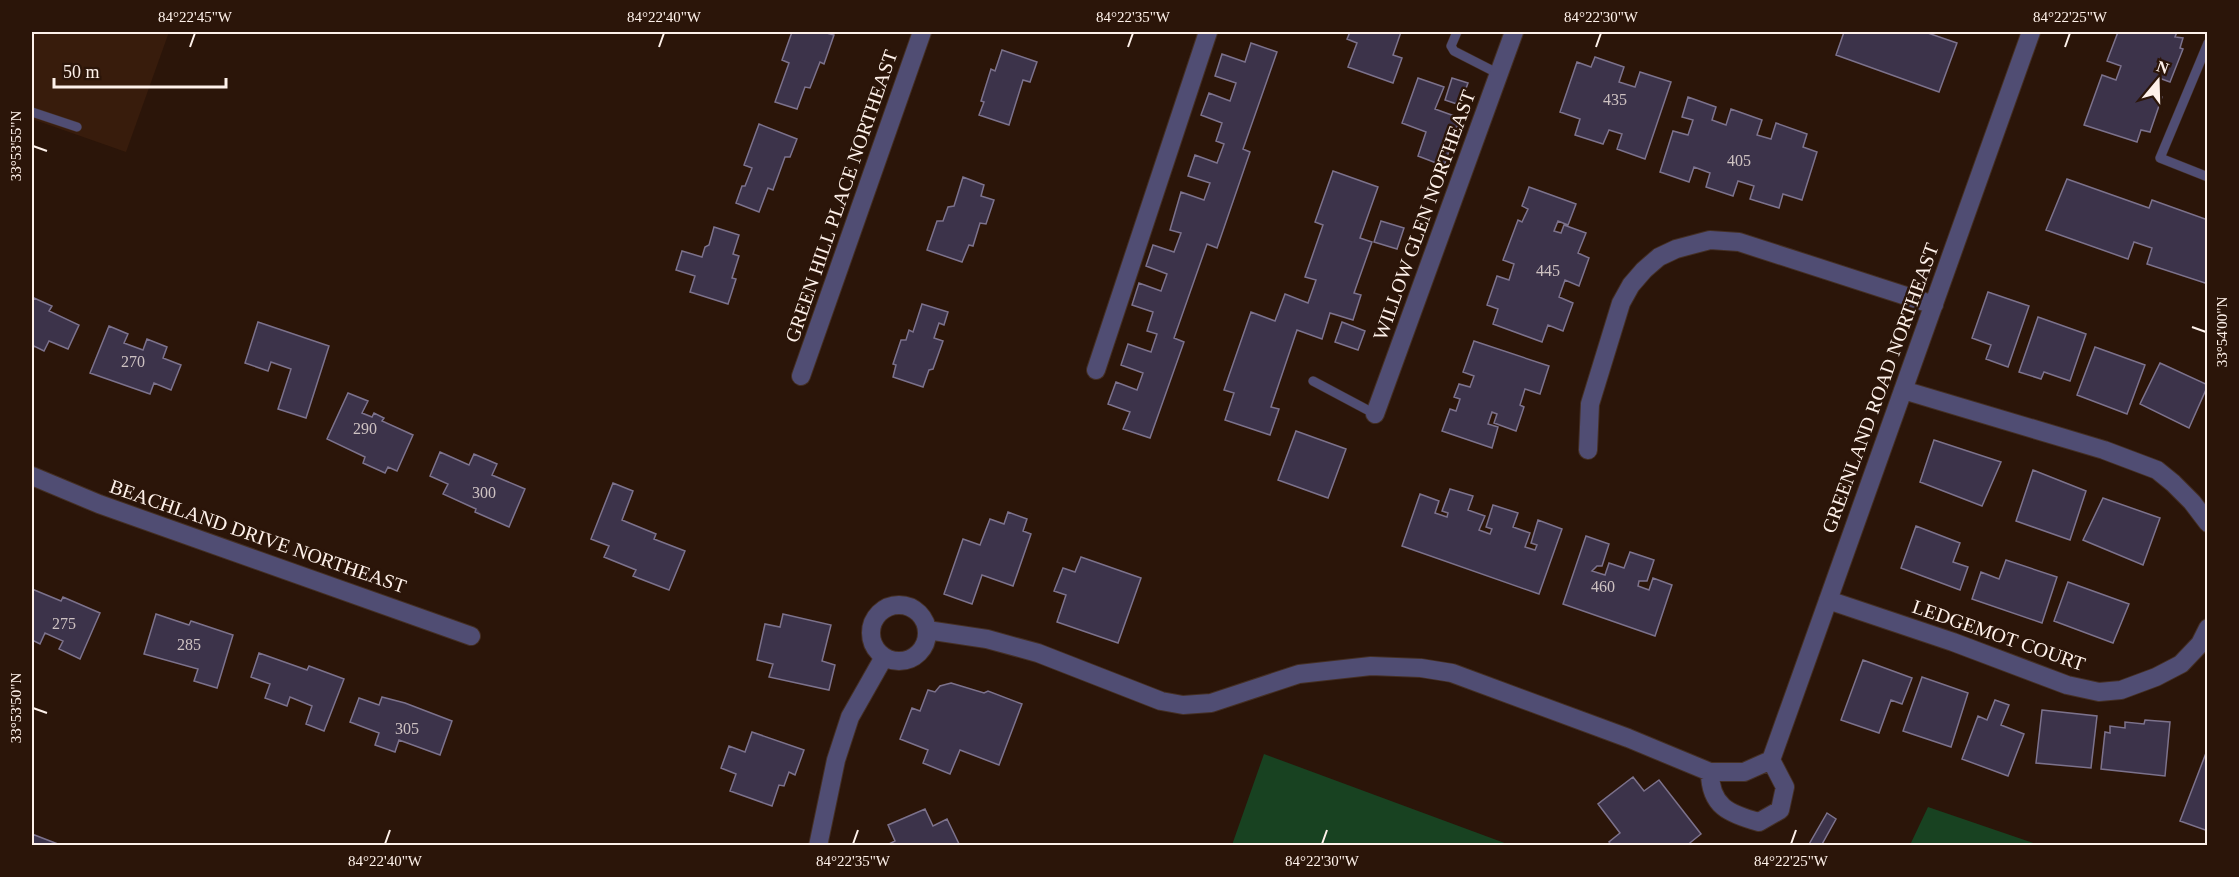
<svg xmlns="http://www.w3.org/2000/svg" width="2239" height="877" font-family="'Times New Roman',serif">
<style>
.built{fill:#381c0c}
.green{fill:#184221}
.building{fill:#3c334a;stroke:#7c728c;stroke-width:1.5}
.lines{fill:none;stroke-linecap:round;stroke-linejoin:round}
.service-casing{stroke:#442f24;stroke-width:10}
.minor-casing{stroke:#442f24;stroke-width:20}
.service{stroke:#504d73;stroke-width:9}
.minor{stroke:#504d73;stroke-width:18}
.ticks{fill:none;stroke:#fef1ea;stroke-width:2}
.labels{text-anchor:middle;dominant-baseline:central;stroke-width:5;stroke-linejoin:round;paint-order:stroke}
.number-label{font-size:16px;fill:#cec2c2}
.street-label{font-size:20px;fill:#fef1ea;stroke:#2b1509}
.neatline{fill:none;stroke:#fef1ea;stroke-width:2}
.ticks-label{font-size:15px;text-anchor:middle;fill:#fef1ea}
</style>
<rect width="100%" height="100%" fill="#2b1509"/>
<path class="built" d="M 32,32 L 169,32 L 126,152 L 32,119 Z"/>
<path class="green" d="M 1264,754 L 1510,845 L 1232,845 Z
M 1928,807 L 2039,845 L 1910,845 Z"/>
<path class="building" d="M 792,32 L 823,32 L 834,35 L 824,64 L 820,62 L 810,88 L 805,87 L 797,109 L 775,102 L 789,63 L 782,60 Z
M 1350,32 L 1401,32 L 1393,55 L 1402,58 L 1393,83 L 1348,67 L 1357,43 L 1347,39 Z
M 1844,32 L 1925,32 L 1957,43 L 1939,92 L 1836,55 Z
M 2118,32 L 2177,32 L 2175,37 L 2183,38 L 2180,48 L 2183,49 L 2170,82 L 2159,78 L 2152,94 L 2162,97 L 2150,132 L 2141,130 L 2137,142 L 2084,125 L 2102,75 L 2116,80 L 2121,66 L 2107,61 Z
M 1251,43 L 1277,52 L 1243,149 L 1250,152 L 1217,248 L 1207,244 L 1174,338 L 1184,342 L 1150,438 L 1123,429 L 1130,412 L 1108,404 L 1116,382 L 1137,390 L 1143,373 L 1121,365 L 1128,344 L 1151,352 L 1157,334 L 1147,331 L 1153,312 L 1132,305 L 1139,283 L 1161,291 L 1167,274 L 1146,266 L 1153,245 L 1174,252 L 1181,233 L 1170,230 L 1181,192 L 1204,200 L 1210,183 L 1188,176 L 1195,155 L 1217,163 L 1224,144 L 1216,141 L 1222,123 L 1201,115 L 1209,93 L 1230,101 L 1236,83 L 1215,76 L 1222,54 L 1245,62 Z
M 1002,50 L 1037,62 L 1030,82 L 1023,80 L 1009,125 L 979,115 L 984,102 L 981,101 L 991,69 L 995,71 Z
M 1595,57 L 1624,67 L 1619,82 L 1635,87 L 1640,72 L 1671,82 L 1645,159 L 1617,149 L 1622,134 L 1609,130 L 1603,144 L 1575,135 L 1580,119 L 1560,112 L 1577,62 L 1591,67 Z
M 1418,78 L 1444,87 L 1435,109 L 1460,118 L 1444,166 L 1418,156 L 1426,132 L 1402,123 Z
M 1452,78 L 1468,83 L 1460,105 L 1445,100 Z
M 1688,97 L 1716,107 L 1712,120 L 1726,125 L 1731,109 L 1762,120 L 1757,135 L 1771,139 L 1776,123 L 1807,134 L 1803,147 L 1817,152 L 1802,200 L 1783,194 L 1779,208 L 1750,199 L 1754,186 L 1738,181 L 1733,196 L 1706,187 L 1710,173 L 1694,167 L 1689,182 L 1660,172 L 1673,131 L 1688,135 L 1693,120 L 1682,117 Z
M 759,124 L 797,139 L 790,157 L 785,157 L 773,190 L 768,188 L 759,212 L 736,203 L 742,186 L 745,186 L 752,168 L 744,165 Z
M 1333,171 L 1378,187 L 1360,238 L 1372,242 L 1354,293 L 1361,295 L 1353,320 L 1330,313 L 1322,339 L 1297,330 L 1271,407 L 1279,409 L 1270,435 L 1225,420 L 1234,393 L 1224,390 L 1251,312 L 1275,321 L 1285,294 L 1308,303 L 1316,280 L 1305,277 L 1323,225 L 1315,222 Z
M 963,177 L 984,185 L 981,196 L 994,200 L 986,224 L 980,223 L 973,246 L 969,245 L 962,262 L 927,250 L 937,221 L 943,221 L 948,207 L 954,206 Z
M 2067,179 L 2149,208 L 2152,200 L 2208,220 L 2208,284 L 2147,264 L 2152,248 L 2134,242 L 2128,259 L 2046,230 Z
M 1529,187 L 1576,204 L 1568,225 L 1558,221 L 1554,231 L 1561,233 L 1564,225 L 1586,233 L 1578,253 L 1589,258 L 1579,286 L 1565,280 L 1559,297 L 1573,303 L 1563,331 L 1548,325 L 1542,342 L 1493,324 L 1498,309 L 1487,305 L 1497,276 L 1509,280 L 1514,264 L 1503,260 L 1518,220 L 1522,222 L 1528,209 L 1522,206 Z
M 1381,221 L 1404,228 L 1397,249 L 1374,242 Z
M 714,227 L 739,235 L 733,254 L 739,256 L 732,278 L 736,279 L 728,304 L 690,292 L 695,276 L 676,270 L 682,251 L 702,257 L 705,247 L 709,245 Z
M 1988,292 L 2029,306 L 2008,367 L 1986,359 L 1991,345 L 1972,338 Z
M 34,298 L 52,306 L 49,311 L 79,325 L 68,349 L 49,341 L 44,351 L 34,346 L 32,352 L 32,303 Z
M 922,304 L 948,312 L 944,325 L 939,323 L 934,338 L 943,341 L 933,369 L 929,370 L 923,387 L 893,377 L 896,365 L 893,364 L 901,340 L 906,340 L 909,330 L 913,332 Z
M 2038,317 L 2086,334 L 2070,381 L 2044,372 L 2041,379 L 2019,372 Z
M 258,322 L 329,346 L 306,418 L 278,409 L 291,369 L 271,362 L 268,371 L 245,363 Z
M 1342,322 L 1365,331 L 1358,350 L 1335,342 Z
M 109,326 L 128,334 L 124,343 L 143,350 L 147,339 L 167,347 L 163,358 L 181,365 L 171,390 L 154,383 L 150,394 L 90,373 Z
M 1474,341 L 1549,366 L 1540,394 L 1525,389 L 1520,405 L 1524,407 L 1516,431 L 1494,423 L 1497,414 L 1492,412 L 1488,424 L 1498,427 L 1492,448 L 1442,431 L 1450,409 L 1456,411 L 1460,399 L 1454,397 L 1459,384 L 1470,387 L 1474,376 L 1463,372 Z
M 2095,347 L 2145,365 L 2127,414 L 2077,395 Z
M 2160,363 L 2208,385 L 2189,428 L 2140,404 Z
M 348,393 L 368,401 L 362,413 L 372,417 L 374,413 L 384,418 L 382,421 L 413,435 L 397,471 L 388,467 L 385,473 L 363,463 L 365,457 L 327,439 Z
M 1296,431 L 1346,449 L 1328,498 L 1278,480 Z
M 1934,440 L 2001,462 L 1982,506 L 1920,482 Z
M 440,452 L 469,465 L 474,454 L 497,464 L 492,475 L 525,489 L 509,527 L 475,512 L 476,509 L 443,494 L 448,484 L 430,476 Z
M 2033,470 L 2086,491 L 2070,540 L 2016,521 Z
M 613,483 L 633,491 L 622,520 L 656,534 L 654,539 L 685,551 L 669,590 L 633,576 L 636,570 L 604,557 L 609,546 L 591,539 Z
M 1450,489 L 1473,496 L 1468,510 L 1485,516 L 1479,530 L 1490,534 L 1492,529 L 1486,527 L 1493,505 L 1518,513 L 1513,527 L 1530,533 L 1525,547 L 1535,550 L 1537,545 L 1531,543 L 1538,520 L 1562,529 L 1539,594 L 1402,546 L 1420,494 L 1439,501 L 1435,513 L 1447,517 L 1448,513 L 1442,511 Z
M 2103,498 L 2160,518 L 2143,565 L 2083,540 Z
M 1008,512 L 1027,519 L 1023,531 L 1031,534 L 1013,586 L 982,575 L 972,604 L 944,594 L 963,539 L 980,545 L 990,519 L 1004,524 Z
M 1916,526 L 1960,543 L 1953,562 L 1968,567 L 1960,590 L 1901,568 Z
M 1586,536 L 1609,544 L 1602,566 L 1597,566 L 1592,571 L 1605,575 L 1609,563 L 1624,568 L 1630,552 L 1654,560 L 1647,581 L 1639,581 L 1638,586 L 1649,590 L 1653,578 L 1672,585 L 1655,636 L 1563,604 Z
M 1081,557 L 1141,578 L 1118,643 L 1057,622 L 1066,595 L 1054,591 L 1063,568 L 1075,572 Z
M 2006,560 L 2057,577 L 2042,623 L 1972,599 L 1981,572 L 1999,579 Z
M 2068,582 L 2129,604 L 2113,643 L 2054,621 Z
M 32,589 L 61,601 L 63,597 L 100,613 L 80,659 L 59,649 L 63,641 L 45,633 L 40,644 L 32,640 Z
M 156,614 L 189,625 L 191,621 L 233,635 L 217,688 L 194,681 L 198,669 L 144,654 Z
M 783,614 L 831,625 L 822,661 L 835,665 L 829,690 L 769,677 L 773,664 L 757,660 L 765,624 L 780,627 Z
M 259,653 L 307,670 L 309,666 L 344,679 L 324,731 L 306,724 L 312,706 L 290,697 L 287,706 L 265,698 L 270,684 L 251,677 Z
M 1863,660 L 1912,678 L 1902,704 L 1891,700 L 1879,733 L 1841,720 Z
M 1922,677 L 1968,693 L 1951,747 L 1903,731 Z
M 951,683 L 984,693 L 988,691 L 1022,704 L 999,765 L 960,750 L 950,774 L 923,763 L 928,750 L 900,739 L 912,708 L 920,711 L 928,690 L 935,692 L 940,686 Z
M 382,697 L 405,703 L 452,721 L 440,755 L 399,740 L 395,752 L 375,745 L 379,733 L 350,722 L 359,698 L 379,705 Z
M 1995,700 L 2009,705 L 2001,725 L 2024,734 L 2008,776 L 1962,759 L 1978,716 L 1987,720 Z
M 2042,710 L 2097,716 L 2091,768 L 2036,763 Z
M 2145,720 L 2170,722 L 2165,776 L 2101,769 L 2105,732 L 2110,733 L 2110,726 L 2125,728 L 2125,722 L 2144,724 Z
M 752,732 L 804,750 L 795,775 L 789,772 L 784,786 L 779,785 L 772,806 L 730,791 L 736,774 L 721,768 L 729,746 L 745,752 Z
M 2206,753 L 2208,753 L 2208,831 L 2180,821 Z
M 1633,777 L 1644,791 L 1659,780 L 1701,834 L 1686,846 L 1612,846 L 1609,842 L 1620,833 L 1598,804 Z
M 925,809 L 933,826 L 947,819 L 960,846 L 889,846 L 889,844 L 895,841 L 888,825 Z
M 1827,813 L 1836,819 L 1821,846 L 1808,846 Z
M 32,834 L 63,846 L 32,846 Z"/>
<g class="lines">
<g class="service-casing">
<path id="service" d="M 1457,32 L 1451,46 L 1454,51 L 1499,74
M 2208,43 L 2160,158 L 2208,177
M 32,112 L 77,127
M 1313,381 L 1375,414"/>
</g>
<g class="minor-casing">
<path id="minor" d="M 1096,370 L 1208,32
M 801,376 L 922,32
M 1903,390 L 2104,450 L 2157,470 L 2173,483 L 2192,502 L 2208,523
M 1375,414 L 1514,32
M 1588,450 L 1590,404 L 1621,303 L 1631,285 L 1644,270 L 1659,257 L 1676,249 L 1710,240 L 1739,242 L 1934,305
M 32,476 L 99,504 L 471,636
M 1828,600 L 1953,642 L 2067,685 L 2099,692 L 2121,690 L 2156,677 L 2181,664 L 2200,644 L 2208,628
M871 633a28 28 0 1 1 56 0a28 28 0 1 1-56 0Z
M 927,630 L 987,639 L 1038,653 L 1161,701 L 1183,705 L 1211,703 L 1299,674 L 1371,666 L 1421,668 L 1452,673 L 1628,738 L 1710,772 L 1744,772 L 1771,760
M 1771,760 L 2031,32
M 1710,772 C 1710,806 1729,814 1759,822 L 1780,810 L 1785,787 L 1771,760
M 818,846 L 836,760 L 850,717 L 884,657"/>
</g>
<use href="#service" class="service"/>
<use href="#minor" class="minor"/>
</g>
<path class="ticks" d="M 190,47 L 195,33M 659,47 L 664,33M 1128,47 L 1133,33M 1596,47 L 1601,33M 2065,47 L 2070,33M 33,146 L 47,151M 2192,327 L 2206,332M 33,708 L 47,713M 385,844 L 390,830M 853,844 L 858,830M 1322,844 L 1327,830M 1791,844 L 1796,830"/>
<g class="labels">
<g class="number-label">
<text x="1615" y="99">435</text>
<text x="1739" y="160">405</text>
<text x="1548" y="270">445</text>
<text x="133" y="361">270</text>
<text x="365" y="428">290</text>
<text x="484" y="492">300</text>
<text x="1603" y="586">460</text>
<text x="64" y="623">275</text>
<text x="189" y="644">285</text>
<text x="407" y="728">305</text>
</g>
<g class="street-label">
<text transform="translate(841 196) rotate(-71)">GREEN HILL PLACE NORTHEAST</text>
<text transform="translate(1424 215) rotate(-70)">WILLOW GLEN NORTHEAST</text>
<text transform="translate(1880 388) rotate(-70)">GREENLAND ROAD NORTHEAST</text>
<text transform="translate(258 536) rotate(19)">BEACHLAND DRIVE NORTHEAST</text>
<text transform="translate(1999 635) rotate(19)">LEDGEMOT COURT</text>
</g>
</g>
<rect width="2239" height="877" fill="none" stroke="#2b1509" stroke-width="66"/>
<g transform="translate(2158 81) rotate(19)" stroke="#2b1509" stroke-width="4.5" paint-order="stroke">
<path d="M0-4.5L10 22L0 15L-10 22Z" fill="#fef1ea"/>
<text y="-9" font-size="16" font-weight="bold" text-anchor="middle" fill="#fef1ea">N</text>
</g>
<path d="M54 78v9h172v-9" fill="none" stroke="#fef1ea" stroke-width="3"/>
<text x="63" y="78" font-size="18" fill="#fef1ea" stroke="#2b1509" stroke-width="4.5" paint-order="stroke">50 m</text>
<rect x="33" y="33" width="2173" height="811" class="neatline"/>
<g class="ticks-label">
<text x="195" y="22">84°22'45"W</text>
<text x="664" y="22">84°22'40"W</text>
<text x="1133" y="22">84°22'35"W</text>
<text x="1601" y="22">84°22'30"W</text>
<text x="2070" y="22">84°22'25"W</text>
<text transform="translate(16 146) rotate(-90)" y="5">33°53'55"N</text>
<text transform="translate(2222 332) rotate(-90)" y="5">33°54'00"N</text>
<text transform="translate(16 708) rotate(-90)" y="5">33°53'50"N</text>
<text x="385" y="866">84°22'40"W</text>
<text x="853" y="866">84°22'35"W</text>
<text x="1322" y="866">84°22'30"W</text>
<text x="1791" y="866">84°22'25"W</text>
</g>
</svg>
